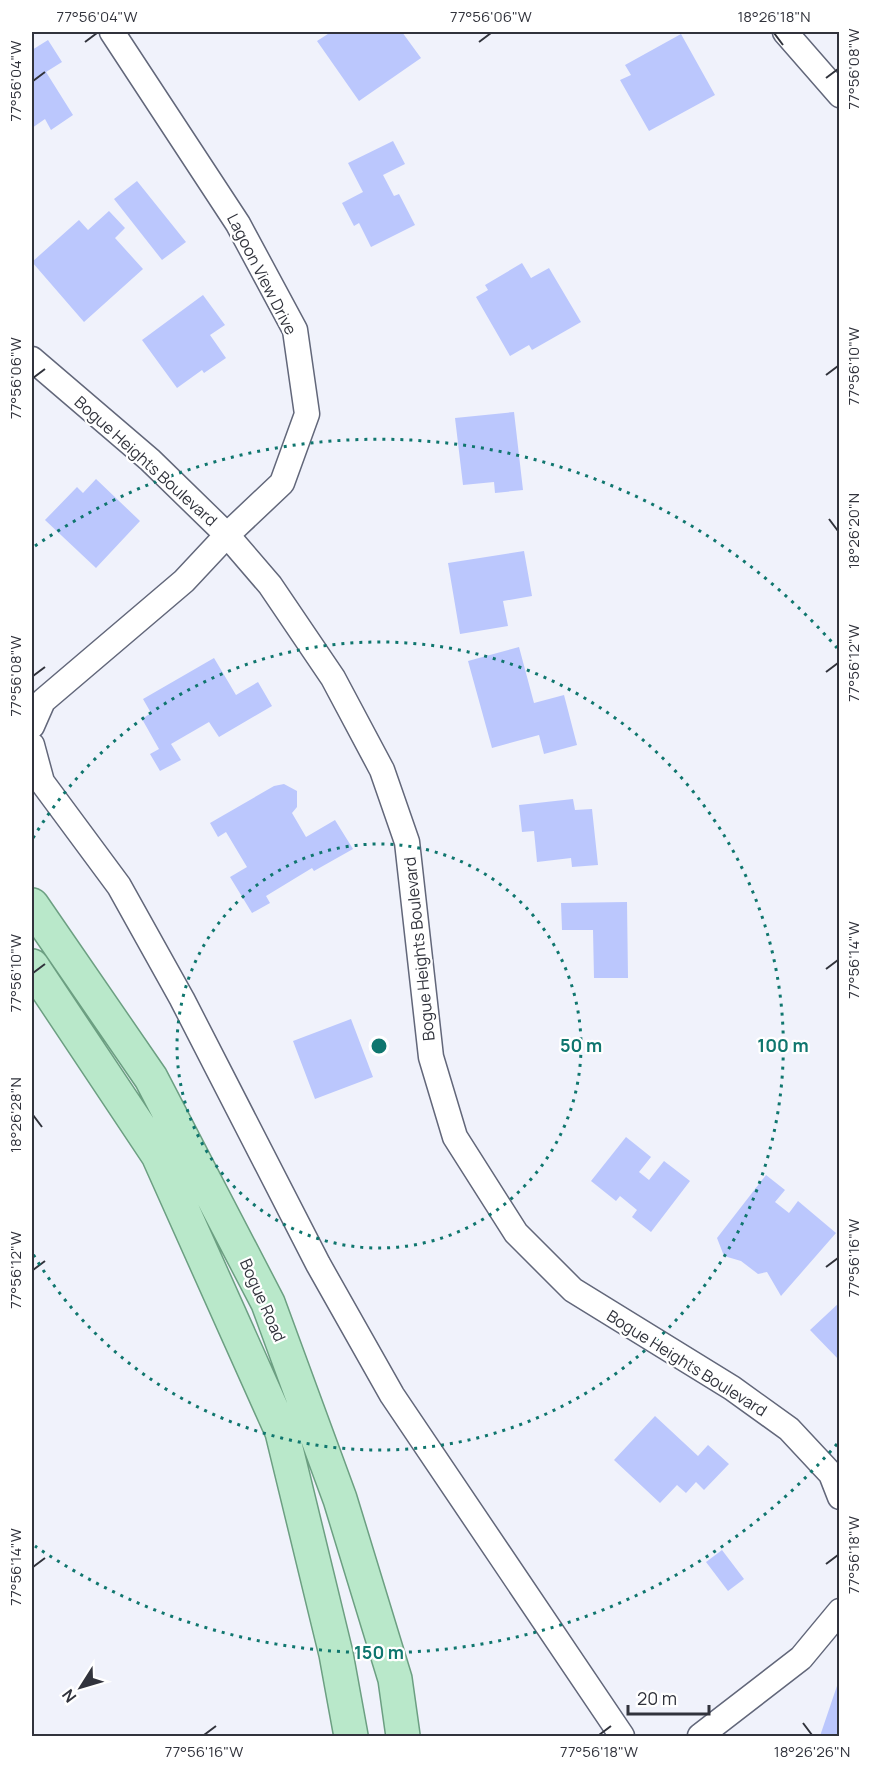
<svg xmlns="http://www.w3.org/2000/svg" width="871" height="1768" font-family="Manrope,sans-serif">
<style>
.building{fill:#bbc7fd}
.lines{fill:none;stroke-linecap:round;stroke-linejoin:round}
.minor-casing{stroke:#62677a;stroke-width:27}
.primary-casing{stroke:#6c9f82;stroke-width:36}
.minor{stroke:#fff;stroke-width:24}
.primary{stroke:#b9e8ca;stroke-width:33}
.ticks{fill:none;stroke:#31333c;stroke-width:2}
.ring{fill:none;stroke:#0f766e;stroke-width:3;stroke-dasharray:3 6}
.labels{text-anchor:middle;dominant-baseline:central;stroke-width:4.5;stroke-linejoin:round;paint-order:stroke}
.street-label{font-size:16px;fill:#31333c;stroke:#fff}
.centre{fill:#0f766e;stroke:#fff;stroke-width:3}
.ring-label{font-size:18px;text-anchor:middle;font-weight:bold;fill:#0f766e;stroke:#fff;stroke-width:4.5;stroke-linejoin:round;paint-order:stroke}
.neatline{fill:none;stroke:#31333c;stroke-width:2}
.ticks-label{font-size:15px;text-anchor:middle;fill:#31333c}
</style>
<rect width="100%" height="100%" fill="#f0f2fb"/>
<path class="building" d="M 331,32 L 402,32 L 421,58 L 359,101 L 317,41 Z
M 681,34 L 715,95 L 649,131 L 620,80 L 631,75 L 625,65 Z
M 48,40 L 62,62 L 46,72 L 73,115 L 51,130 L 45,119 L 32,128 L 32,50 Z
M 393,141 L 405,164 L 383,175 L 394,196 L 399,194 L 415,225 L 371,247 L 359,223 L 354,226 L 342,203 L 363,192 L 348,163 Z
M 137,181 L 186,242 L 162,260 L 114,199 Z
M 109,211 L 125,228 L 115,238 L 143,269 L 84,322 L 32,262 L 79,220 L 88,230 Z
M 522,263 L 531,278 L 549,268 L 581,322 L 532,350 L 529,345 L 510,356 L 476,297 L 488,290 L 485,285 Z
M 203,295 L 225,325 L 210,335 L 226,358 L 204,373 L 202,370 L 177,388 L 142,340 Z
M 514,412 L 523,490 L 495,493 L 494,482 L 463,485 L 455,418 Z
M 96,479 L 140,521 L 96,568 L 45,520 L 77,487 L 83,493 Z
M 524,551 L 532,596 L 503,601 L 508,626 L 460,634 L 448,563 Z
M 519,647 L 534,703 L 564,695 L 577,745 L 544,754 L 539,735 L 492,748 L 468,661 Z
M 214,658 L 236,695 L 258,682 L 272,706 L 219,737 L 209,722 L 171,744 L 181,760 L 160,771 L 150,754 L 159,749 L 142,719 L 151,713 L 143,699 Z
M 284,784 L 297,791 L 297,807 L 292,813 L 306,837 L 335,820 L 353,849 L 314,871 L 312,868 L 266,896 L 270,903 L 252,913 L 230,877 L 247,867 L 226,832 L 218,837 L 210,823 L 274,786 Z
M 573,799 L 575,810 L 592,809 L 598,865 L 572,867 L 571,858 L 537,862 L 534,831 L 522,832 L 519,805 Z
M 627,902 L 628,978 L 594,978 L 593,930 L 562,930 L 561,903 Z
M 351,1019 L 373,1077 L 315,1099 L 293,1041 Z
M 626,1137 L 651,1157 L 639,1172 L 649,1180 L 664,1161 L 690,1181 L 651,1232 L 632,1217 L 637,1210 L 620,1196 L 616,1201 L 591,1181 Z
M 766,1175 L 785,1190 L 775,1202 L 789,1213 L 798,1201 L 836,1233 L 781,1296 L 767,1272 L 758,1274 L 741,1261 L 724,1256 L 717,1238 Z
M 840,1302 L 840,1361 L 810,1330 Z
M 655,1416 L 698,1456 L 708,1445 L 729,1464 L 704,1490 L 696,1482 L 686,1493 L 677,1485 L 660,1503 L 614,1460 Z
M 722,1550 L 744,1579 L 728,1591 L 706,1562 Z
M 839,1680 L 840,1736 L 820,1736 Z"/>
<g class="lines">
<g class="minor-casing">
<path id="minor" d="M 785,32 L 840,95
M 32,359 L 150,460 L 227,535 L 270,585 L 333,678 L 382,770 L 407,842 L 431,1057 L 455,1137 L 516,1233 L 573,1290 L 732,1388 L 789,1429 L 831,1474 L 840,1497
M 32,726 L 43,701 L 184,581 L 227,535 L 282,483 L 307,414 L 295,330 L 238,224 L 112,32
M 32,745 L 42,782 L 119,886 L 182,999 L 318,1264 L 392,1395 L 622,1736
M 700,1736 L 801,1658 L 840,1611"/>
</g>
<g class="primary-casing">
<path id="primary" d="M 32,905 L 151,1078 L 268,1303 L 340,1499 L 395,1679 L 403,1736
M 32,966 L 158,1155 L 282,1432 L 336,1654 L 351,1736"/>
</g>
<use href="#minor" class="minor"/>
<use href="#primary" class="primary"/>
</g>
<path class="ticks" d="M 774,33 L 783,45M 85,42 L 97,33M 479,42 L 491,33M 826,78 L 838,69M 33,81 L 45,72M 826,375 L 838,366M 33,378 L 45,369M 829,519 L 838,531M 826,672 L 838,663M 33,676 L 45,667M 826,969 L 838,960M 33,973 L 45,964M 33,1115 L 42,1127M 826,1267 L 838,1258M 33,1270 L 45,1261M 826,1564 L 838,1555M 33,1567 L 45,1558M 803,1723 L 812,1735M 204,1735 L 216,1726M 599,1735 L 611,1726"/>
<g class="ring">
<circle cx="379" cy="1046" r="202"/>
<path d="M33 838A404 404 0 1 1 33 1254"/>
<path d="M837 1444A607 607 0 0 1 35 1546M35 546A607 607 0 0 1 837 648"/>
</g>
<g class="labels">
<g class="street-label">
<text transform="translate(262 274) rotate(63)">Lagoon View Drive</text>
<text transform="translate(146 461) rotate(42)">Bogue Heights Boulevard</text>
<text transform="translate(419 949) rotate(-96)">Bogue Heights Boulevard</text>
<text transform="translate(263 1300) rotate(66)">Bogue Road</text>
<text transform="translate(687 1363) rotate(32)">Bogue Heights Boulevard</text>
</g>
</g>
<circle cx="379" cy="1046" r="9" class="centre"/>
<g class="ring-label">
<text x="581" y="1052">50 m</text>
<text x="783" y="1052">100 m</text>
<text x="379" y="1659">150 m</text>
</g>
<rect width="871" height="1768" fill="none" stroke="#ffffff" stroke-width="66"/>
<g transform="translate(81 1687) rotate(233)" stroke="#ffffff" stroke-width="4.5" paint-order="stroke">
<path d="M0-4.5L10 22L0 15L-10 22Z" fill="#31333c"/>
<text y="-9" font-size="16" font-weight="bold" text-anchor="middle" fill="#31333c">N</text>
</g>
<path d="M628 1705v9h81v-9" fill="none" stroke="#31333c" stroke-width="3"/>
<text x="637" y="1705" font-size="18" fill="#31333c" stroke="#ffffff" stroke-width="4.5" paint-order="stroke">20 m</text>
<rect x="33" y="33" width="805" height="1702" class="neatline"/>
<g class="ticks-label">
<text x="97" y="22">77°56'04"W</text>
<text x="491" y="22">77°56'06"W</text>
<text x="774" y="22">18°26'18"N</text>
<text transform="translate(854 69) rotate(-90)" y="5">77°56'08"W</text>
<text transform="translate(16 81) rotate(-90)" y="5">77°56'04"W</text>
<text transform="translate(854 366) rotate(-90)" y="5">77°56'10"W</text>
<text transform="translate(16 378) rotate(-90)" y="5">77°56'06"W</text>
<text transform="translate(854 531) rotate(-90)" y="5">18°26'20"N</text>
<text transform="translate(854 663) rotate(-90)" y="5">77°56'12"W</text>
<text transform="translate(16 676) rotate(-90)" y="5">77°56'08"W</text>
<text transform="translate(854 960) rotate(-90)" y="5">77°56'14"W</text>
<text transform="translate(16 973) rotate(-90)" y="5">77°56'10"W</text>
<text transform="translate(16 1115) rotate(-90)" y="5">18°26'28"N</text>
<text transform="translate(854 1258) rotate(-90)" y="5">77°56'16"W</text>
<text transform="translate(16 1270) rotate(-90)" y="5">77°56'12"W</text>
<text transform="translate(854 1555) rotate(-90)" y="5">77°56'18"W</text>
<text transform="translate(16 1567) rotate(-90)" y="5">77°56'14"W</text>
<text x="204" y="1757">77°56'16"W</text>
<text x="599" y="1757">77°56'18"W</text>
<text x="812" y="1757">18°26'26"N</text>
</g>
</svg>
